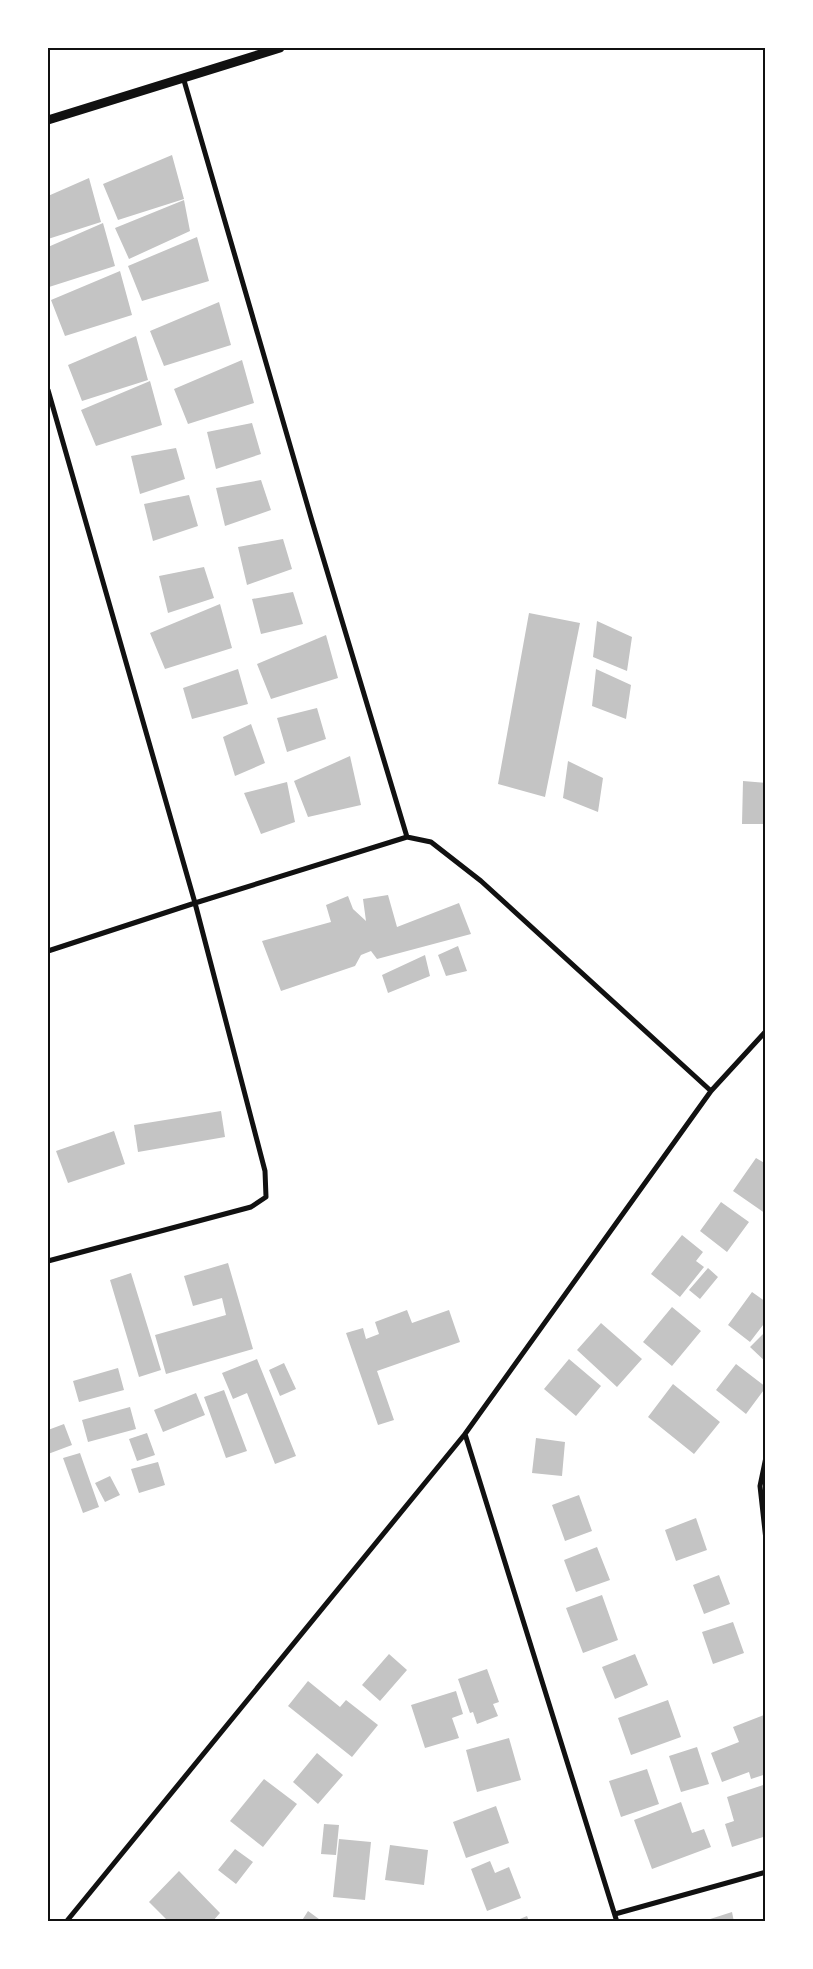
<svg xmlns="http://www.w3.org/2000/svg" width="813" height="1969" font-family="'Nunito Sans',sans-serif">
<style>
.building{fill:#c4c4c4}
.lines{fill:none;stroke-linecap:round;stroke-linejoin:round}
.minor{stroke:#111;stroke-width:5}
.tertiary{stroke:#111;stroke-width:9}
.neatline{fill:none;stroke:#111;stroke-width:2}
</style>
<rect width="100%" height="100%" fill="#fff"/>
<path class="building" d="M 172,155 L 184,199 L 118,220 L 103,184 Z
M 89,178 L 101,222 L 48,239 L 48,196 Z
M 184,200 L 190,231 L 129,259 L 115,228 Z
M 103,223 L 115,266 L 49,287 L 48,247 Z
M 197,237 L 209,281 L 142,301 L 128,266 Z
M 120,271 L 132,315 L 65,336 L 51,300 Z
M 219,302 L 231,345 L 164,366 L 150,331 Z
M 136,336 L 148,380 L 82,401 L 68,365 Z
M 242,360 L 254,403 L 188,424 L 174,389 Z
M 150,381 L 162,425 L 96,446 L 81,410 Z
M 252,423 L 261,454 L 216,469 L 207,432 Z
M 176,448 L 185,479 L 140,494 L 131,456 Z
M 261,480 L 271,510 L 225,526 L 216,488 Z
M 189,495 L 198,526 L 153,541 L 144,504 Z
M 283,539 L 292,569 L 247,585 L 238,547 Z
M 204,567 L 214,598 L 168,613 L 159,576 Z
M 293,592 L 303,624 L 261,634 L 252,599 Z
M 220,604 L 232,648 L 165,669 L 150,633 Z
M 529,613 L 580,623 L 545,797 L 498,784 Z
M 597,621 L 632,637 L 627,671 L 593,657 Z
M 326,635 L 338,678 L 271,699 L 257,664 Z
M 238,669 L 248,704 L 192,719 L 183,688 Z
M 596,669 L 631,685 L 626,719 L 592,706 Z
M 317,708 L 326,739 L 287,752 L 277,718 Z
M 251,724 L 265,763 L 235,776 L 223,737 Z
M 350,756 L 361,805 L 308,817 L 294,781 Z
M 568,761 L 603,778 L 598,812 L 563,798 Z
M 743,781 L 766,783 L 766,824 L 742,824 Z
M 287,782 L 295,822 L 261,834 L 244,793 Z
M 388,895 L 397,927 L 459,903 L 471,934 L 377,959 L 371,951 L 361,955 L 355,966 L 281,991 L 262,941 L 331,922 L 326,905 L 348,896 L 353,909 L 366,921 L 363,899 Z
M 458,946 L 467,971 L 446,976 L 438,955 Z
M 425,955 L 430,976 L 388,993 L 382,975 Z
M 221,1111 L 225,1137 L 138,1152 L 134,1125 Z
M 114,1131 L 125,1164 L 68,1183 L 56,1151 Z
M 756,1158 L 766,1164 L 766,1214 L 733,1191 Z
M 721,1202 L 749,1222 L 727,1252 L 700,1231 Z
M 682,1235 L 703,1252 L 696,1261 L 704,1267 L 680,1297 L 651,1274 Z
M 228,1263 L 253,1349 L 166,1374 L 155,1335 L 226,1315 L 222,1298 L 193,1306 L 184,1276 Z
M 708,1268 L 718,1277 L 700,1299 L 689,1290 Z
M 131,1273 L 161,1370 L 139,1377 L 110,1280 Z
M 752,1292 L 766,1302 L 766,1321 L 750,1342 L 728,1325 Z
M 672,1307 L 701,1331 L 672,1366 L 643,1342 Z
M 407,1310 L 412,1323 L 449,1310 L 460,1342 L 377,1371 L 394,1420 L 378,1425 L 346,1333 L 363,1328 L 366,1339 L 379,1334 L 375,1322 Z
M 601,1323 L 642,1359 L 617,1387 L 577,1350 Z
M 766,1331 L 766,1362 L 750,1347 Z
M 257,1359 L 296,1456 L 275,1464 L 247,1393 L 233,1399 L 222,1373 Z
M 569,1359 L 601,1386 L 576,1416 L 544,1389 Z
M 284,1363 L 296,1389 L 280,1396 L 269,1370 Z
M 736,1364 L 766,1387 L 746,1414 L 716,1390 Z
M 118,1368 L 124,1390 L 79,1402 L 73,1381 Z
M 673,1384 L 720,1422 L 694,1454 L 648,1417 Z
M 224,1390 L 247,1451 L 226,1458 L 204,1397 Z
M 196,1393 L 205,1415 L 163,1432 L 154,1410 Z
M 130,1407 L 136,1429 L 88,1442 L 82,1420 Z
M 64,1424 L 72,1445 L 48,1454 L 48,1430 Z
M 147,1433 L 155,1455 L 137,1461 L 129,1439 Z
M 536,1438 L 565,1442 L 562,1476 L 532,1473 Z
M 80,1453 L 99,1507 L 83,1513 L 63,1458 Z
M 158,1462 L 165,1485 L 139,1493 L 131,1469 Z
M 110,1476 L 120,1495 L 105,1502 L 95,1483 Z
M 579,1495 L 592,1531 L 565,1541 L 552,1505 Z
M 696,1518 L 707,1550 L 676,1561 L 665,1530 Z
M 597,1547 L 610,1580 L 576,1592 L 564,1560 Z
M 719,1575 L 730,1604 L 704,1614 L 693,1585 Z
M 602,1595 L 618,1640 L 583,1653 L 566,1608 Z
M 733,1622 L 744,1653 L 713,1664 L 702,1632 Z
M 389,1654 L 407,1670 L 380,1701 L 362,1685 Z
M 635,1654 L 648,1685 L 615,1699 L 602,1667 Z
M 487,1669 L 499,1702 L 493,1704 L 498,1716 L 477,1724 L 473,1712 L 470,1713 L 458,1679 Z
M 308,1681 L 340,1707 L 346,1700 L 378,1725 L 352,1757 L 288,1706 Z
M 456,1691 L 463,1714 L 452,1718 L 459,1738 L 425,1748 L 411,1705 Z
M 668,1700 L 681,1737 L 631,1755 L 618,1718 Z
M 764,1715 L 766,1774 L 751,1779 L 749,1772 L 722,1782 L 711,1753 L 739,1742 L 733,1727 Z
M 509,1738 L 521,1780 L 477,1792 L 466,1750 Z
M 697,1747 L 709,1784 L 681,1792 L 669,1756 Z
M 317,1753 L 343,1775 L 318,1804 L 293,1782 Z
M 647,1769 L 659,1804 L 621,1817 L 609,1781 Z
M 264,1779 L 297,1804 L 263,1847 L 230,1821 Z
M 766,1784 L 766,1836 L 732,1847 L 725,1824 L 734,1821 L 727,1797 Z
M 681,1802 L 692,1833 L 704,1829 L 711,1847 L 652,1869 L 634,1820 Z
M 496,1806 L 509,1843 L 466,1858 L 453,1822 Z
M 324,1824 L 339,1825 L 336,1855 L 321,1854 Z
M 339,1839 L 371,1842 L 365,1900 L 333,1897 Z
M 390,1845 L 428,1850 L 424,1885 L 385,1880 Z
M 235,1849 L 253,1862 L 236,1884 L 218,1870 Z
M 490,1861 L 495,1873 L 509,1867 L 521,1898 L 487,1911 L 471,1869 Z
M 179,1871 L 220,1913 L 212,1922 L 169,1922 L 149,1902 Z
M 308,1911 L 323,1922 L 301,1922 Z
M 732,1912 L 734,1922 L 704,1922 L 704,1921 Z
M 527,1916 L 529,1921 L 515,1921 Z"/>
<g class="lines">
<path class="minor" d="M 183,77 L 312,521 L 407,837
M 48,390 L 195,903 L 265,1171 L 266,1197 L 251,1207 L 48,1261
M 48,951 L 195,903 L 407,837 L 431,842 L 481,881 L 711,1091
M 766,1457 L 760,1486 L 766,1540
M 615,1914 L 766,1872
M 66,1922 L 465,1434
M 617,1922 L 465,1434 L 711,1091 L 766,1031"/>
<path class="tertiary" d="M 48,120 L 280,48"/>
</g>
<rect width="813" height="1969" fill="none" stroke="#ffffff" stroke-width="98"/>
<rect x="49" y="49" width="715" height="1871" class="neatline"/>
</svg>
